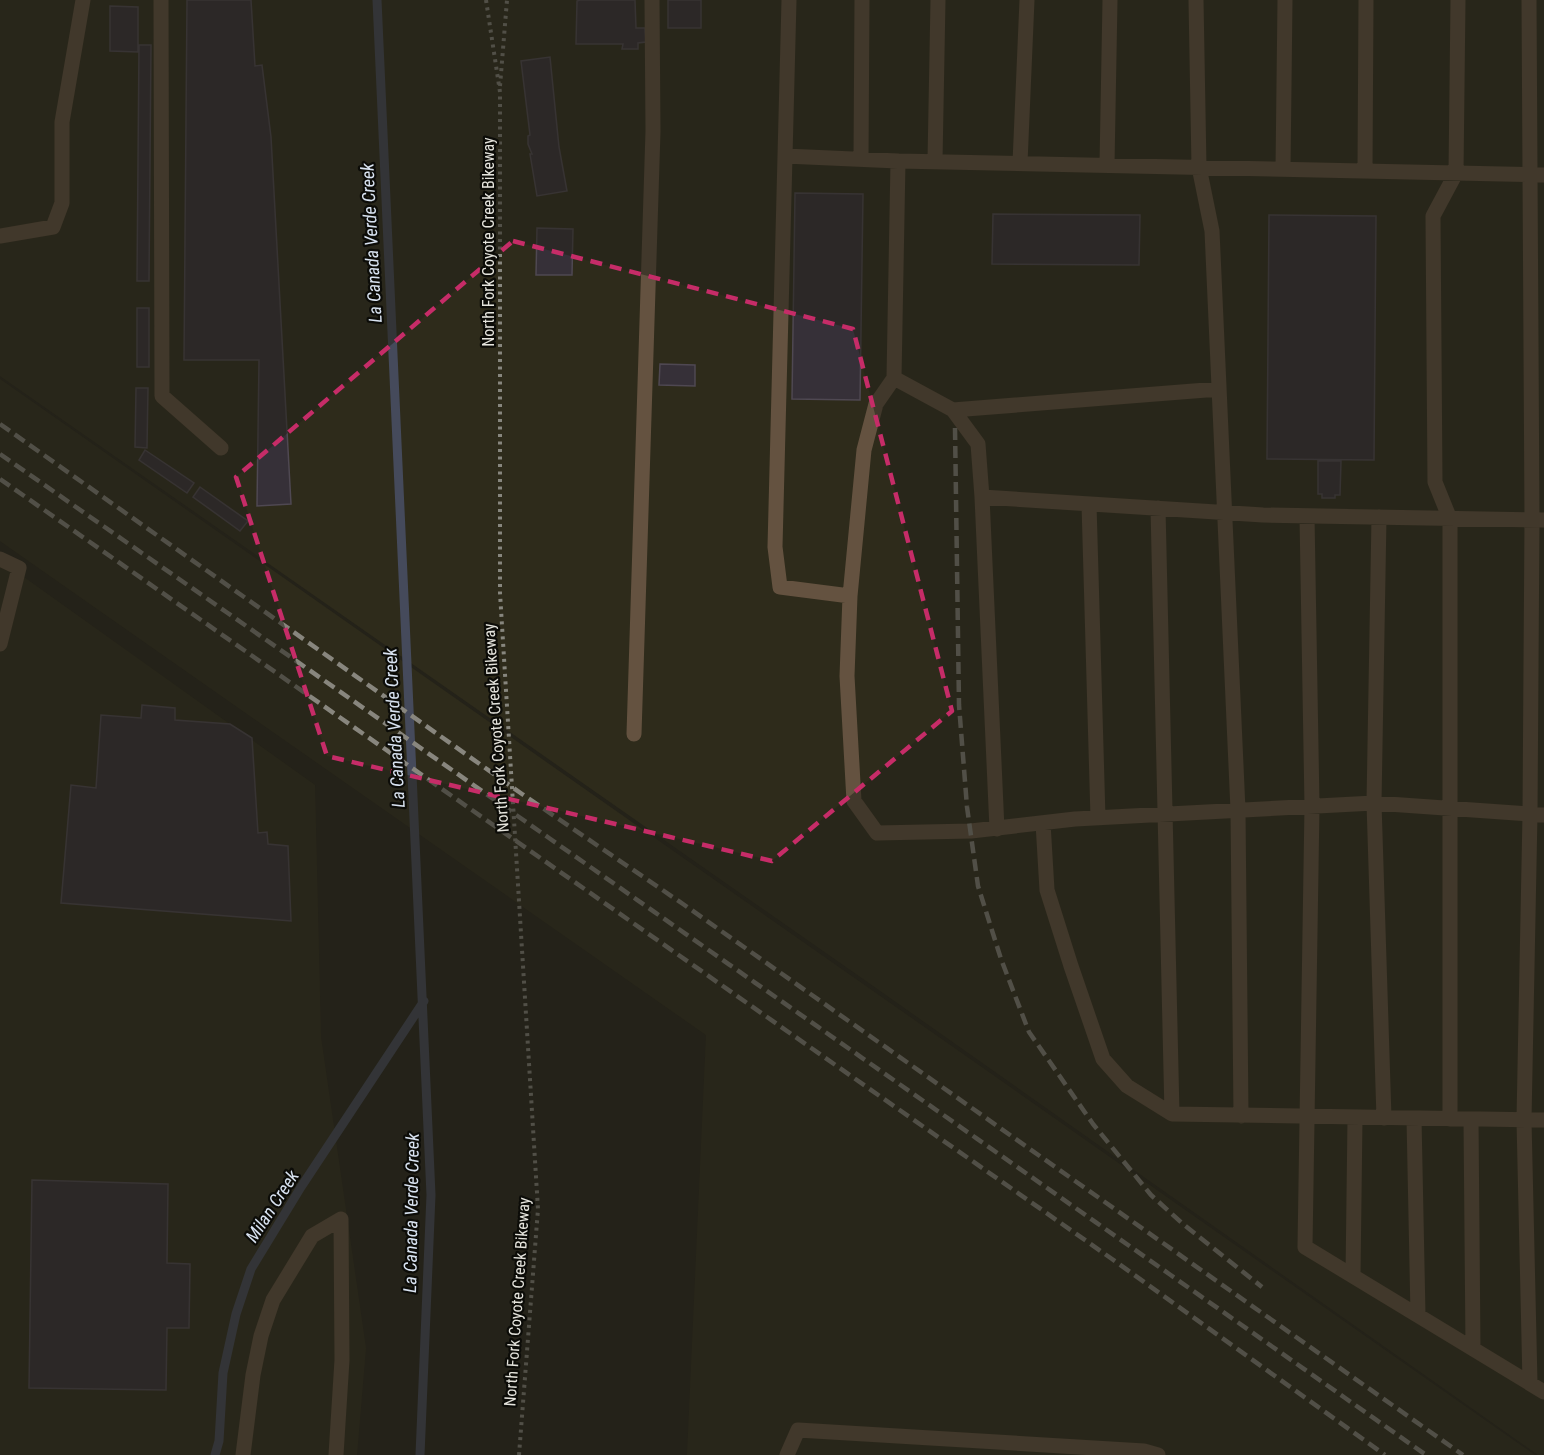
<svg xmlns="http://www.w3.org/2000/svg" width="1544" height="1455" font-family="'Roboto Condensed',sans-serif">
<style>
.built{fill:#2e2b1b}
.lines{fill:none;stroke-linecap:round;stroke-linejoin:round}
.stream{stroke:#454a5b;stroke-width:9}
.building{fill:#363038;stroke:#4f4852;stroke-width:1.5}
.path{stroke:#87867e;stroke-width:4;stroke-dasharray:3 4.5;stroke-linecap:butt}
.lane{stroke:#645240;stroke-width:15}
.rail{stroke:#88867e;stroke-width:4.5;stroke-dasharray:12 6;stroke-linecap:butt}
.marked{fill:none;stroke:#c62c68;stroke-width:4.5;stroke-dasharray:12 8;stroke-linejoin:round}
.labels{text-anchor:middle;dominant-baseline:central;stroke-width:4.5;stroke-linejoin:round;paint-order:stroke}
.street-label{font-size:16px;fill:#e5e4dd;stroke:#0c0c08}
.water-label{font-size:18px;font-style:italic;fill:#d9e3f1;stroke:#0c0c08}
</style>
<rect width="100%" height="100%" fill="#242219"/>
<path class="built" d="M 0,0 L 1544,0 L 1544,1455 L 1538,1455 L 869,983 L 0,376 Z
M 0,379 L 1535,1455 L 687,1455 L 706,1035 L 0,541 Z
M 0,560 L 315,785 L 321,1037 L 366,1348 L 357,1455 L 0,1455 Z"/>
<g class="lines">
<path class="stream" d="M 377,0 L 431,1195 L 420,1455
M 215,1455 L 219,1441 L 223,1373 L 236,1314 L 251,1269 L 301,1187 L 424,1001"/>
</g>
<path class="building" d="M 187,0 L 251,0 L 255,66 L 262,65 L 271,137 L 291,504 L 257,506 L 259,360 L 184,360 Z
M 580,0 L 635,0 L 636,28 L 645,28 L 646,42 L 638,43 L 638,49 L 622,49 L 623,44 L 576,44 L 577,1 Z
M 668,0 L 701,0 L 701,28 L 668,28 Z
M 110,6 L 138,7 L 138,52 L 110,51 Z
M 139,45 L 151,45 L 149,281 L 137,281 Z
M 550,57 L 559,147 L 567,191 L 537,196 L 530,154 L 532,154 L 528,144 L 528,136 L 530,135 L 521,61 Z
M 795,193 L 863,194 L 860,400 L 792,399 Z
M 993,214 L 1140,215 L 1139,265 L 992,264 Z
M 1269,215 L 1376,216 L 1374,460 L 1267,459 Z
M 537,228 L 573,229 L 572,275 L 536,275 Z
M 137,308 L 149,308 L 149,367 L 137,367 Z
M 660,364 L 695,365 L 695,386 L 659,385 Z
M 136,388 L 148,388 L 147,448 L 135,447 Z
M 145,450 L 194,483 L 187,493 L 139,460 Z
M 1318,461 L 1341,461 L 1340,495 L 1335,495 L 1335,498 L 1322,498 L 1322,494 L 1318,494 Z
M 200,487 L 248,521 L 240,531 L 193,497 Z
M 142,705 L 175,708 L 175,720 L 230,724 L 252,738 L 258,833 L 267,832 L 268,844 L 288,846 L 291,921 L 61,903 L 71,785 L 96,788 L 101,715 L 141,718 Z
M 32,1180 L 168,1184 L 167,1263 L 190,1264 L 189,1328 L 167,1328 L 166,1390 L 29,1388 Z"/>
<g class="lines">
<path class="path" d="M 486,0 L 500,92 L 500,593 L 538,1209 L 519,1455
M 500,86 L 507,0"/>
<path class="lane" d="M 161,0 L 162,396 L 221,448
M 789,0 L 775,547 L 780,587 L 850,596 L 847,676 L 854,801 L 877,833 L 971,831 L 1075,819 L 1374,803 L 1544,815
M 1196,0 L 1199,167 L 1212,231 L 1238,810 L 1241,1116
M 1529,0 L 1532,520 L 1530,814 L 1524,1120 L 1530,1383
M 785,156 L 898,161 L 894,378 L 953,410 L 978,444 L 982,497 L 1263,515 L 1544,520
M 861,159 L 862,0
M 898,161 L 1544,175
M 935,161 L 938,0
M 1020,163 L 1027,0
M 1107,165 L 1110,0
M 1283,169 L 1285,0
M 1365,170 L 1366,0
M 0,236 L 53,227 L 62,203 L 62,122 L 83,0
M 953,410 L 1219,389
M 982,497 L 997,829
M 1089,504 L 1098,818
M 1158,508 L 1172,1114 L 1544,1120
M 1307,516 L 1312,806 L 1305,1247 L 1544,1392
M 1379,517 L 1374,803 L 1384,1118
M 0,559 L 19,568 L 0,644
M 850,596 L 864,450 L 876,404 L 894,378
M 634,734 L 653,131 L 652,0
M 1043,823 L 1047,890 L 1071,966 L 1103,1059 L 1127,1086 L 1172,1114
M 1414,1118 L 1418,1315
M 1450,1119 L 1450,519 L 1435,482 L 1433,216 L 1456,173 L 1458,0
M 1471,1119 L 1473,1349
M 1353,1276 L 1355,1118
M 243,1455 L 253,1375 L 261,1336 L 273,1300 L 312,1236 L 341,1219 L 342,1360 L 336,1455
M 787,1455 L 798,1430 L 1144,1451 L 1158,1455"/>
<path class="rail" d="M 0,424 L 522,794 L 683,904 L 1463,1455
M 955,428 L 959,705 L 967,807 L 978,886 L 1001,959 L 1029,1032 L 1093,1124 L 1151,1195 L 1183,1224 L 1262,1287
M 0,454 C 476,786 951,1120 1426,1455
M 0,479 L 1112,1259 L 1385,1455"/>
</g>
<path d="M0 0H1544V1455H0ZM 513,241 L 853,329 L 952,711 L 772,861 L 327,756 L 236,477 Z" fill="#242219" fill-opacity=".55" fill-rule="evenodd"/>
<path class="marked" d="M 513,241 L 853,329 L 952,711 L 772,861 L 327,756 L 236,477 Z"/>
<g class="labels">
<g class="street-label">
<text transform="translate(488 242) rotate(-90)">North Fork Coyote Creek Bikeway</text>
<text transform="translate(496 728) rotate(-94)">North Fork Coyote Creek Bikeway</text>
<text transform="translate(517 1302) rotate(-86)">North Fork Coyote Creek Bikeway</text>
</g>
<g class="water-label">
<text transform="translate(371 243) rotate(-93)">La Canada Verde Creek</text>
<text transform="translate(394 728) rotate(-93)">La Canada Verde Creek</text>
<text transform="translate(272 1206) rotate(-57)">Milan Creek</text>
<text transform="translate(411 1213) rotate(-89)">La Canada Verde Creek</text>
</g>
</g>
</svg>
